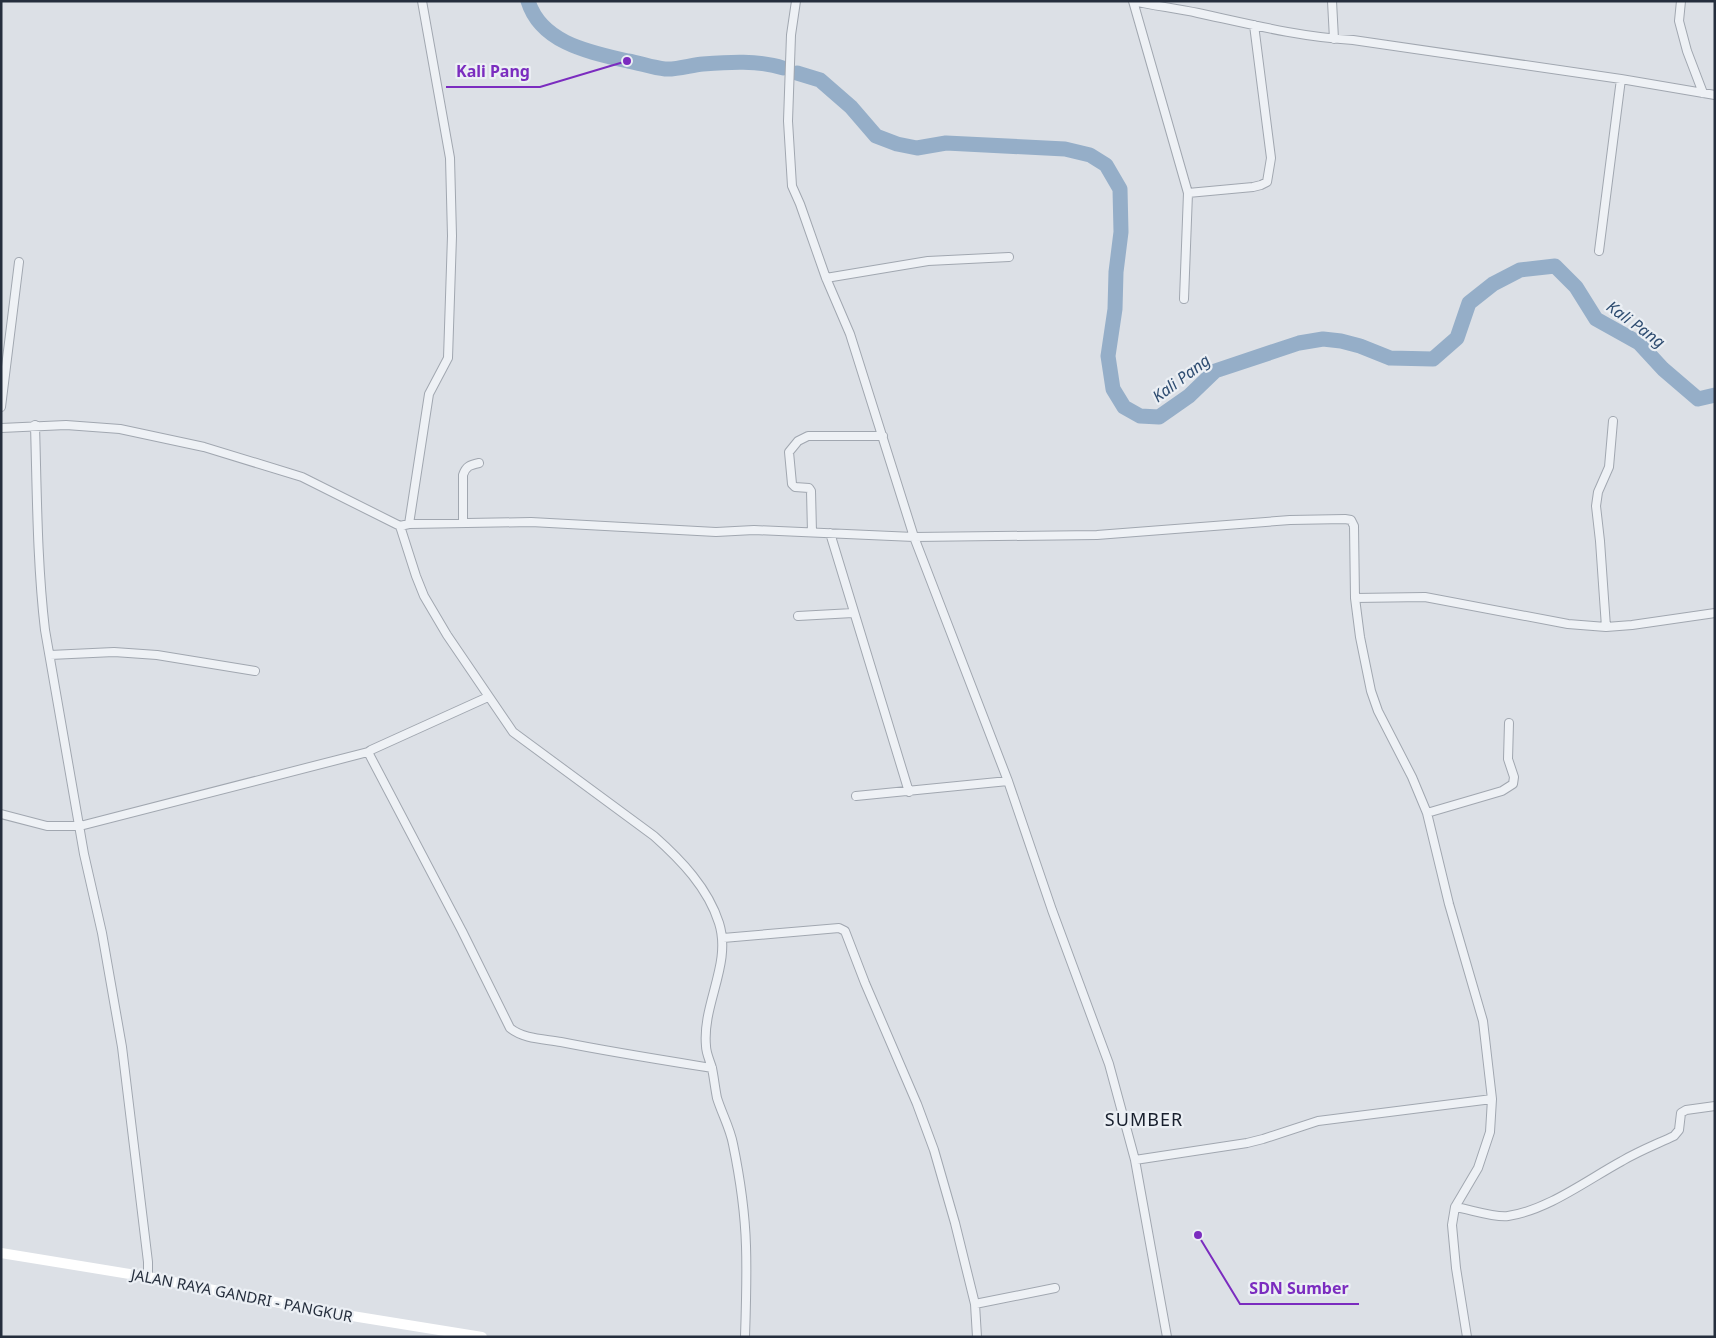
<svg xmlns="http://www.w3.org/2000/svg" width="1716" height="1338" font-family="'Noto Sans',sans-serif">
<style>
.lines{fill:none;stroke-linecap:round;stroke-linejoin:round}
.river{stroke:#95aec8;stroke-width:15}
.street-casing{stroke:#a1a7b0;stroke-width:10}
.street{stroke:#eef1f5;stroke-width:8}
.secondary{stroke:#fff;stroke-width:10}
.labels{text-anchor:middle;dominant-baseline:central;stroke-width:4.5;stroke-linejoin:round;paint-order:stroke}
.street-label{font-size:15px;fill:#252e3d;stroke:#ebeff4}
.water-label{font-size:16px;font-style:italic;fill:#2f4d71;stroke:#ebeff4}
.quarter-label{font-size:18px;letter-spacing:1px;fill:#181f2d;stroke:#ebeff4}
.leader{fill:none;stroke:#7b2cbf;stroke-width:2}
.callout-dot{fill:#7b2cbf;stroke:#ebeff4;stroke-width:2}
.callout-label{font-size:16px;text-anchor:middle;font-weight:bold;fill:#7b2cbf;stroke:#ebeff4;stroke-width:4.5;stroke-linejoin:round;paint-order:stroke}
</style>
<rect width="100%" height="100%" fill="#dce0e6"/>
<g class="lines">
<path class="river" d="M 528,1 C 541,43 589,52 628,61 C 640,63 653,68 665,69 C 677,70 691,65 703,64 C 728,62 759,60 783,68
M 797,73 L 820,80 L 851,107 L 876,136 L 897,144 L 917,148 L 946,143 L 1065,149 L 1090,155 L 1106,165 L 1120,189 L 1121,232 L 1116,272 L 1115,309 L 1108,356 L 1113,389 L 1124,407 L 1140,416 L 1159,417 L 1189,396 L 1215,371 L 1299,343 L 1323,339 L 1341,341 L 1360,346 L 1390,358 L 1433,359 L 1457,338 L 1469,303 L 1493,284 L 1520,270 L 1555,266 L 1576,287 L 1596,319 L 1639,343 L 1663,369 L 1698,399 L 1715,395"/>
<g class="street-casing">
<path id="street" d="M 796,1 L 791,35 L 788,121 L 792,186 L 800,204 L 826,278 L 850,334 L 914,537 L 1008,781 L 1052,910 L 1109,1064 L 1135,1160 L 1167,1337
M 1133,1 C 1154,6 1176,8 1198,13 C 1249,24 1300,37 1353,40 L 1621,79 L 1715,95
M 1133,1 L 1188,193 L 1184,299
M 1332,1 L 1334,39
M 1681,1 L 1679,21 L 1687,51 L 1703,93
M 1188,193 L 1253,187 L 1261,185 L 1267,182 L 1271,158 L 1254,25
M 1599,251 L 1621,79
M 826,278 L 928,261 L 1009,257
M 1,407 L 19,262
M 35,425 C 37,494 37,562 45,630 L 84,854 L 102,933 L 122,1047 L 148,1262 L 148,1277
M 1,428 L 66,425 L 120,429 L 204,447 L 302,477 L 400,526 L 409,524 L 531,522 L 716,532 L 754,530 L 914,537 L 1097,535 L 1290,520 L 1345,519 L 1351,520 L 1354,526 L 1355,598 L 1425,597 L 1568,624 L 1606,627 L 1632,625 L 1715,613
M 463,522 L 463,475 C 466,466 470,465 479,463
M 409,524 L 429,394 L 448,358 L 452,236 L 450,158 L 422,1
M 400,526 L 416,576 L 424,596 L 447,635 L 513,732 L 654,836 C 681,860 708,888 719,923 C 732,964 702,1004 706,1046 C 706,1053 710,1061 712,1068 C 714,1078 715,1088 717,1098 C 722,1114 730,1128 733,1144 C 740,1178 745,1212 746,1246 C 747,1276 746,1307 745,1337
M 812,532 L 811,491 L 809,488 L 795,487 L 792,484 L 789,452 L 798,441 L 808,436 L 883,436
M 830,533 L 909,792
M 1355,598 L 1360,637 L 1371,691 L 1378,711 L 1412,777 L 1427,813 L 1449,904 L 1483,1021 L 1492,1099 L 1490,1132 L 1478,1168 L 1455,1207 L 1452,1225 L 1456,1268 L 1467,1337
M 798,616 L 853,613
M 1606,627 L 1600,541 L 1596,506 L 1598,492 L 1609,467 L 1613,421
M 50,655 L 114,652 L 157,655 L 255,671
M 368,752 L 462,931 L 510,1028 C 523,1039 545,1039 561,1042 C 611,1052 662,1060 712,1068
M 856,796 L 1008,781
M 1427,813 L 1502,791 L 1513,784 L 1514,777 L 1508,759 L 1509,723
M 1,814 L 47,826 L 80,826 L 368,752 L 371,750 L 488,697
M 723,938 L 839,928 L 845,931 L 865,983 L 917,1104 L 934,1150 L 955,1223 L 975,1304 L 977,1337
M 1135,1160 L 1247,1143 L 1263,1139 L 1318,1121 L 1492,1099
M 1455,1207 C 1469,1209 1495,1218 1508,1216 C 1548,1210 1587,1180 1622,1161 C 1639,1151 1657,1144 1674,1136 L 1679,1130 L 1681,1113 L 1686,1110 L 1715,1106
M 975,1304 L 1055,1288"/>
</g>
<use href="#street" class="street"/>
<path class="secondary" d="M 1,1253 L 148,1277 L 315,1310 L 482,1337"/>
</g>
<g class="labels">
<g class="street-label">
<text transform="translate(242 1295) rotate(11)">JALAN RAYA GANDRI - PANGKUR</text>
</g>
<g class="water-label">
<text transform="translate(1636 324) rotate(36)">Kali Pang</text>
<text transform="translate(1181 378) rotate(-37)">Kali Pang</text>
</g>
<g class="quarter-label">
<text x="1144" y="1119">SUMBER</text>
</g>
</g>
<path class="leader" d="M627 61L540 87H446M1198 1235L1240 1304H1359"/>
<g class="callout-dot">
<circle cx="627" cy="61" r="5"/>
<circle cx="1198" cy="1235" r="5"/>
</g>
<g class="callout-label">
<text x="493" y="77">Kali Pang</text>
<text x="1299" y="1294">SDN Sumber</text>
</g>
<rect width="1716" height="1338" fill="none" stroke="#252e3d" stroke-width="5"/>
</svg>
